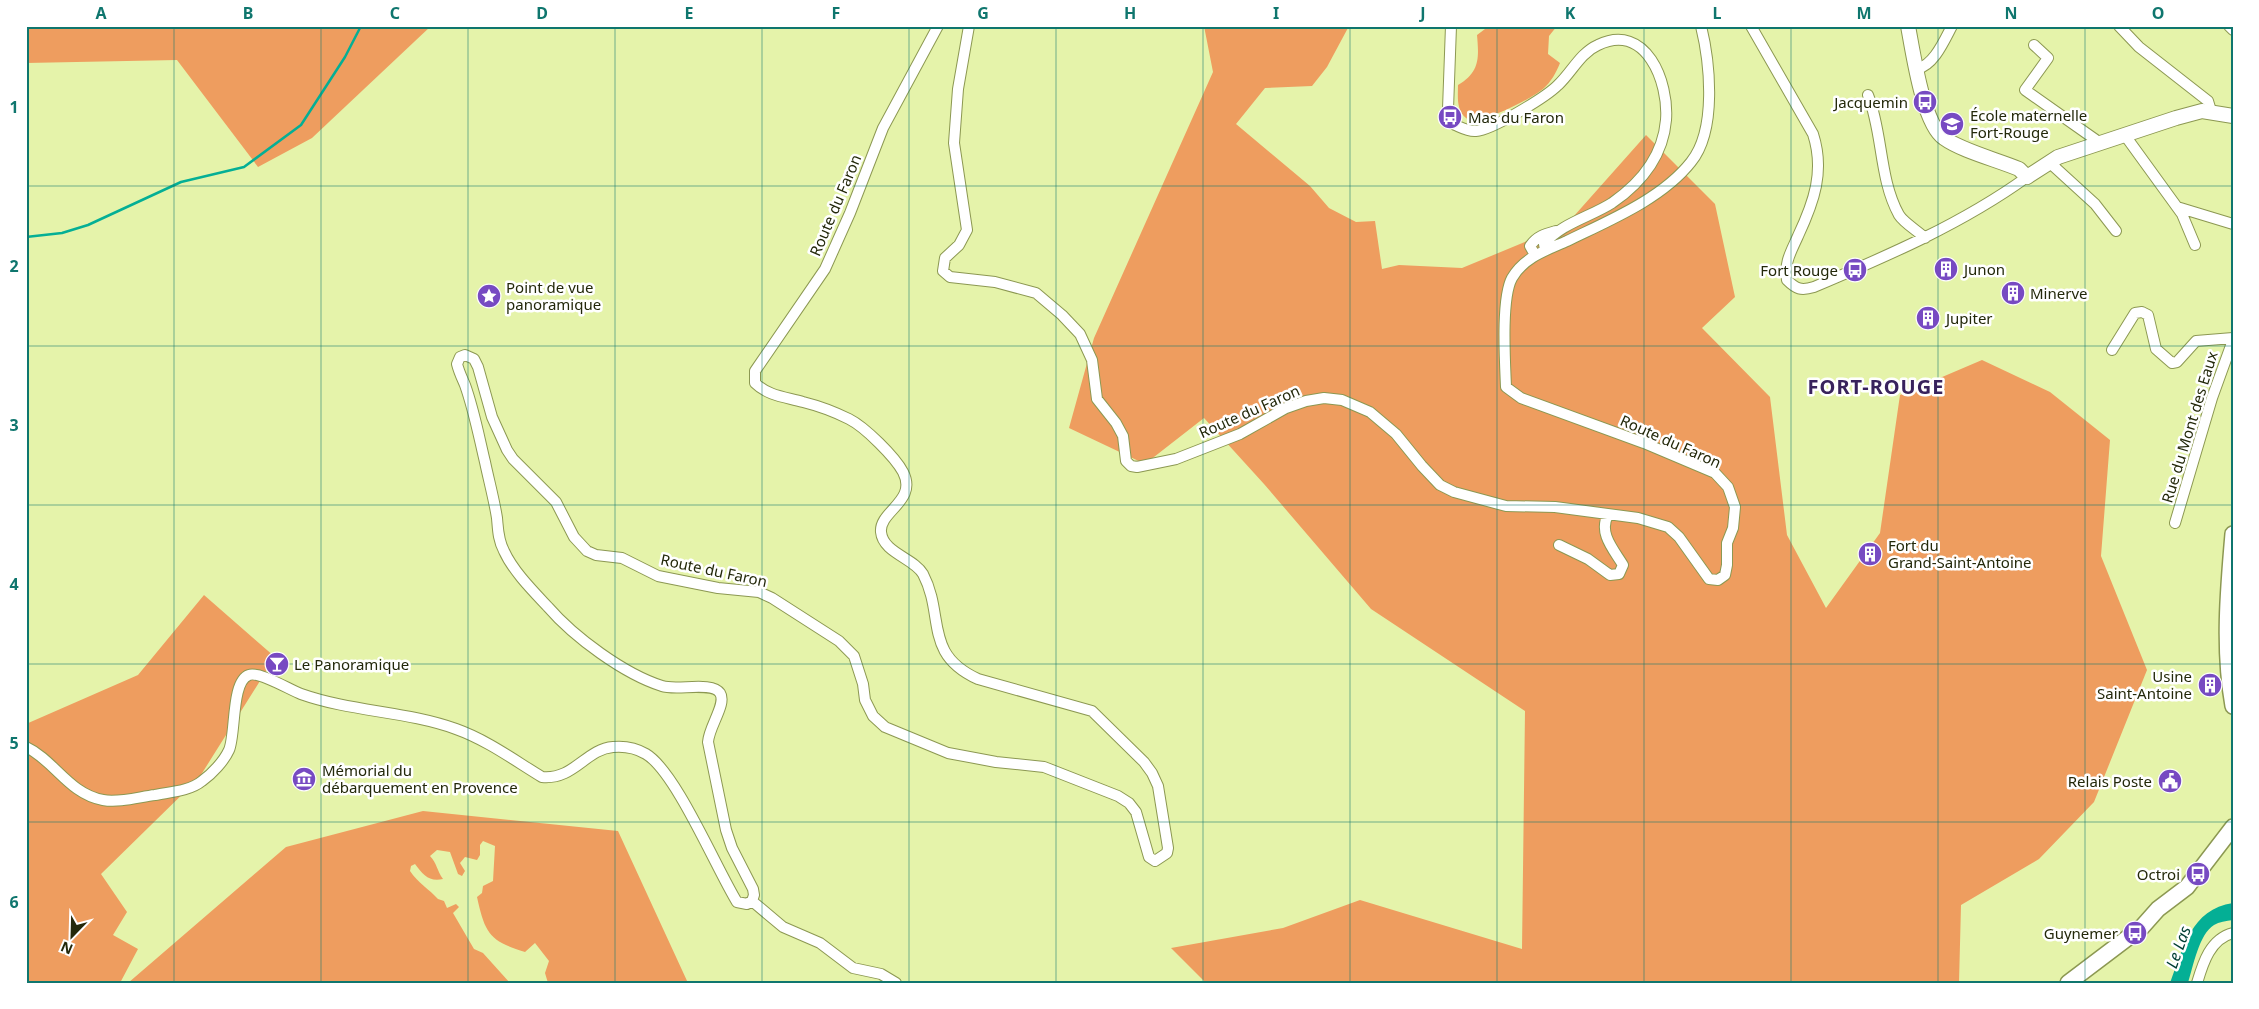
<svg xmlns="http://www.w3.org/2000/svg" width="2259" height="1009" font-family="'Noto Sans',sans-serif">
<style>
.forest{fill:#ee9d5f}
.water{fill:#04af95}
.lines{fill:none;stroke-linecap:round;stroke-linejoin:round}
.stream{stroke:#04af95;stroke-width:2.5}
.minor-casing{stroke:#8c9852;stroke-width:12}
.secondary-casing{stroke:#8c9852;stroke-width:16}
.primary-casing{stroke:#8c9852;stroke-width:18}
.minor{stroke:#fff;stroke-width:10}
.secondary{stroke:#fff;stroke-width:14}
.primary{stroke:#fff;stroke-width:15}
.grid{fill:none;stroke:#0f766e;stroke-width:1;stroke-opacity:0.55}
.labels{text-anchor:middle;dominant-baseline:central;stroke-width:5;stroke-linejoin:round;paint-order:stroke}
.poi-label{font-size:15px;fill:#23280a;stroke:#fff;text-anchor:start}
.street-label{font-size:15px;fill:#23280a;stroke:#fff}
.water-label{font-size:16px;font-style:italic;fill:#003e33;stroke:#fff}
.district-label{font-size:20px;font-weight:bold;letter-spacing:1px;fill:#38225c;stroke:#fff}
.neatline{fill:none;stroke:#0f766e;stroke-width:2}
.grid-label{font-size:16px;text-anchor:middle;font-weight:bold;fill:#0f766e}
</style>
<rect width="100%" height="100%" fill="#e5f3aa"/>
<path class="forest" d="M 26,26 L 431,26 L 312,138 L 258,167 L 177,60 L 26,63 Z
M 1204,26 L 1349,26 L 1327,67 L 1312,86 L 1265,88 L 1236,124 L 1310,186 L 1329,208 L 1356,222 L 1375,221 L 1382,269 L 1399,265 L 1462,268 L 1566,225 L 1646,135 L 1715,204 L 1735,297 L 1702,328 L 1770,397 L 1787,535 L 1826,608 L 1880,533 L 1900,395 L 1982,360 L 2050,392 L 2110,440 L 2101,556 L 2147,670 L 2094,802 L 2039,859 L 1961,905 L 1959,983 L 1206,983 L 1171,948 L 1283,928 L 1360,900 L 1522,949 L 1525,711 L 1371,609 L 1264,484 L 1204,418 L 1145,464 L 1069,428 L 1094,338 L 1213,72 Z
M 1489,26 L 1557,26 L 1549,36 L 1548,54 L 1560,63 C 1556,73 1551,82 1543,89 C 1532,98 1477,128 1466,118 C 1456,110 1458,96 1458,85 C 1480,72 1479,58 1477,35 Z
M 204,595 L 275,657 L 199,778 L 101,874 L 127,912 L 113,935 L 138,949 L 120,983 L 26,983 L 26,724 L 138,675 Z
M 423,811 L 618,831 L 688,983 L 548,983 L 545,973 L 549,961 L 535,943 L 525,952 C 489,941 485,933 477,897 L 482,893 L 483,886 L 493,881 L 495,846 L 483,841 L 480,845 L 480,855 L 477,860 L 465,857 L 460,863 L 465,871 L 462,876 L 458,874 L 450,852 L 437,850 L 430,856 C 437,863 437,871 443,879 C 429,882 423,875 415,864 L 411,866 L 410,871 C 418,883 429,889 438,899 L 444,901 L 447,908 L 456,904 L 459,907 L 453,913 L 474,949 L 483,953 L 510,983 L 128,983 L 286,847 Z"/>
<path class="water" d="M 2233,903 L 2233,920 C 2226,921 2219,922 2214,925 C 2199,934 2193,967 2188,983 L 2170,983 C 2183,949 2191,909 2233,903 Z"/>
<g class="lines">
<path class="stream" d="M 26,237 L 62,233 L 88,225 L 181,182 L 244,167 L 301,125 L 345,57 L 361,26"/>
<g class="minor-casing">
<path id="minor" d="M 969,26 L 958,89 L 954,143 L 967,230 L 959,245 L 945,258 L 943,271 L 950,277 L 995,282 L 1036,293 L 1062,315 L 1080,334 L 1092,360 L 1097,399 L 1116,423 L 1123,436 L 1126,461 L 1131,466 L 1137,467 L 1176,459 L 1240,434 L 1286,408 L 1306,401 L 1324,398 L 1342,400 L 1370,412 L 1396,434 L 1422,466 L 1440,485 L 1454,492 L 1506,506 L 1555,507 L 1638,518 L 1668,527 L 1679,537 L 1709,579 L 1718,580 L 1725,575 L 1727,565 L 1727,543 L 1733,528 L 1735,507 L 1728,487 L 1715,473 L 1644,443 L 1521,398 L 1506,387 C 1505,362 1501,298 1512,278 C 1524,257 1547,250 1567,241 C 1608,221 1662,199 1691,162 C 1717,130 1710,63 1701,26
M 1451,26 L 1448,109 L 1455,125 C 1462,128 1469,132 1476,131 C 1492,130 1546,97 1558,85 C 1572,72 1580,53 1598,45 C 1646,22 1669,82 1666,120 C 1663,156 1641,183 1612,203 C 1590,217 1562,223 1544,244 L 1545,250
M 1751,26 L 1813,134 C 1825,171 1814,202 1798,236 C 1791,252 1784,262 1787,280 C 1796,289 1801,291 1814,287 C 1887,256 1962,224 2027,177
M 2119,26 L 2139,47 L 2208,101 L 2211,111
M 2229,26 L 2233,30
M 2034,45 L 2048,58 L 2025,90 L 2096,140 L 2098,145
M 1917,69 C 1934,65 1944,41 1952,26
M 1868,95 C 1883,133 1879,179 1899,215 C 1904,223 1918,231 1925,238
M 2124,134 L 2182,214 L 2195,245
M 2049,162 L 2095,204 L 2116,231
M 2177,207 L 2233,224
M 1535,255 L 1530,246 C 1537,236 1545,234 1556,231
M 2112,350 L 2135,313 L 2142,312 L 2148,315 L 2156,349 L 2172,363 L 2177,362 L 2196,341 L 2233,338
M 2175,523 L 2212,398 L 2233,340
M 1559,545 L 1588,559 L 1610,575 L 1619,574 L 1623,565 C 1614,550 1598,533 1608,515
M 26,747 C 54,760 69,794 103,800 C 119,803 139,797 155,795 C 170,792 190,791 202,781 C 212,774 224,761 229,750 C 236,734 231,681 249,675 C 259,671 290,690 301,694 C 352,712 406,711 456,729 C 487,740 514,760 542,777 C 574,780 586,749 613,747 C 624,746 636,748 646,754 C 676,772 716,868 737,902 L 747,904 L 752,901 L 754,895 L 753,889 L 732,848 L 726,830 L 708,742 C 709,726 727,704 720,693 C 712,681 676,691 662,686 C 624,674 574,637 548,607 C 533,591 513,571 504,551 C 498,540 498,529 497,518 C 494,499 489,481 485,462 C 479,437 474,410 465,385 C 462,378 459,372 457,364 L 460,357 L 465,355 L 474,359 L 478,367 L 492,417 L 507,450 L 513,459 L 556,502 L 574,537 L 587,551 L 596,555 L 622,558 L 658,576 L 718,588 L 759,592 L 772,598 L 839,641 L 854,656 L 863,684 L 865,700 L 873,716 L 885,727 L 948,753 L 996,762 L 1044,767 L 1118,796 L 1129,803 L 1136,812 L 1149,857 L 1155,861 L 1167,853 L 1168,848 L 1158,786 L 1152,773 L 1144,762 L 1092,711 L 978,679 C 923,654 945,616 923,574 C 914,558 883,553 881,532 C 879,511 918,501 903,472 C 895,457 865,427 849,419 C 835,412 819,406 803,402 C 786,397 768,396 755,383 L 755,371 L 825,269 L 850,213 L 883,128 L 938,26
M 752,901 L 783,927 L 820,943 L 853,968 L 881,974 L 896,983
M 2197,983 C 2203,963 2210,939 2233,933"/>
</g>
<g class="secondary-casing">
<path id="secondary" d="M 1908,26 C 1913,52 1923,124 1944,138 C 1962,151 1998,160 2019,169 L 2027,177 L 2058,157 L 2176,118 L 2202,111 L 2233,116"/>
</g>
<g class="primary-casing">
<path id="primary" d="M 2233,534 C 2228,591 2223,650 2233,706
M 2068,983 L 2142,927 L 2158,909 L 2187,887 L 2233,827"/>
</g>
<use href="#minor" class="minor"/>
<use href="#secondary" class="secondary"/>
<use href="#primary" class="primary"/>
</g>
<path class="grid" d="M 174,26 L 174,983M 321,26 L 321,983M 468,26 L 468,983M 615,26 L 615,983M 762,26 L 762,983M 909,26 L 909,983M 1056,26 L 1056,983M 1203,26 L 1203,983M 1350,26 L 1350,983M 1497,26 L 1497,983M 1644,26 L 1644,983M 1791,26 L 1791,983M 1938,26 L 1938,983M 2085,26 L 2085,983M 26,186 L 2233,186M 26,346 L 2233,346M 26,505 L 2233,505M 26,664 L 2233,664M 26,822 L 2233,822"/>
<defs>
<g id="bus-disc" transform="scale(1.25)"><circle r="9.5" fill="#774ac2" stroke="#fff"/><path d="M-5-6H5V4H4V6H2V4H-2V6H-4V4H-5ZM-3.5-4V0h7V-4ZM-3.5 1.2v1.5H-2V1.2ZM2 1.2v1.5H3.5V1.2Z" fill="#fff"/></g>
<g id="school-disc" transform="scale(1.25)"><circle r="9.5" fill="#774ac2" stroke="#fff"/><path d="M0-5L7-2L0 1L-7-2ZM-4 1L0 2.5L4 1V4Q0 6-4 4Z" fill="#fff"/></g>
<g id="building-disc" transform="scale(1.25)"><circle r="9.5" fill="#774ac2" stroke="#fff"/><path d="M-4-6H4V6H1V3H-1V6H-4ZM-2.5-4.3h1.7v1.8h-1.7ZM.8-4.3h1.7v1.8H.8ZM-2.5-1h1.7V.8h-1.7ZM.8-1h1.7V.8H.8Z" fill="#fff"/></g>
<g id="sight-disc" transform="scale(1.25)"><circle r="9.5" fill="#774ac2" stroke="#fff"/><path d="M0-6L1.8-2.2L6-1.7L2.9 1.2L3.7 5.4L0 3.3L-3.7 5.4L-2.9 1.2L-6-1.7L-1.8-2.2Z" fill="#fff"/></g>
<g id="bar-disc" transform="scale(1.25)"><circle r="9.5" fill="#774ac2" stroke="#fff"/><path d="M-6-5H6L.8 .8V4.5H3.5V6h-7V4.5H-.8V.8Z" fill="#fff"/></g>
<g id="museum-disc" transform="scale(1.25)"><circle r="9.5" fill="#774ac2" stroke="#fff"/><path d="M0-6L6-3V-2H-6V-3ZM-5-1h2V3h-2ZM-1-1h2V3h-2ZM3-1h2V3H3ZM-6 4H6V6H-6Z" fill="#fff"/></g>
<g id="civic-disc" transform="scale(1.25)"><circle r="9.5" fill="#774ac2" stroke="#fff"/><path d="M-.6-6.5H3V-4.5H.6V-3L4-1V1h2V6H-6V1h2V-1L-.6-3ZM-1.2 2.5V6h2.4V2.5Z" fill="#fff"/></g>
</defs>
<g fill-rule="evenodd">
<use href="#bus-disc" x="1925" y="102"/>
<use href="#bus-disc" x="1450" y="117"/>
<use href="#school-disc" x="1952" y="124"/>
<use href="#building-disc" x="1946" y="269"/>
<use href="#bus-disc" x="1855" y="270"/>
<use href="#building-disc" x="2013" y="293"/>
<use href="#sight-disc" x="489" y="296"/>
<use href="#building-disc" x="1928" y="318"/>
<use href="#building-disc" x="1870" y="554"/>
<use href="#bar-disc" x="277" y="664"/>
<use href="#building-disc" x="2210" y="685"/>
<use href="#museum-disc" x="304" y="779"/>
<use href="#civic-disc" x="2170" y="781"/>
<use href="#bus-disc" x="2198" y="874"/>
<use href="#bus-disc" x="2135" y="933"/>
</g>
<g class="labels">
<g class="poi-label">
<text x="1908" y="102" text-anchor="end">Jacquemin</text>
<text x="1970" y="115">École maternelle<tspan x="1970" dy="17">Fort-Rouge</tspan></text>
<text x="1468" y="117">Mas du Faron</text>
<text x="1964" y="269">Junon</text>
<text x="1838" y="270" text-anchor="end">Fort Rouge</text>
<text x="506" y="287">Point de vue<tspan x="506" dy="17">panoramique</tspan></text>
<text x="2030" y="293">Minerve</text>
<text x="1946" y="318">Jupiter</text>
<text x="1888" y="545">Fort du<tspan x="1888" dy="17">Grand-Saint-Antoine</tspan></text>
<text x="294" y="664">Le Panoramique</text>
<text x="2192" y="676" text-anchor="end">Usine<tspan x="2192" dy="17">Saint-Antoine</tspan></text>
<text x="322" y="770">Mémorial du<tspan x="322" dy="17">débarquement en Provence</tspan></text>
<text x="2152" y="781" text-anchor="end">Relais Poste</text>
<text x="2180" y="874" text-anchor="end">Octroi</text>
<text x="2118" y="933" text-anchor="end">Guynemer</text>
</g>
<g class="street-label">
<text transform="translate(835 205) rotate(-67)">Route du Faron</text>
<text transform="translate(1249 411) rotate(-24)">Route du Faron</text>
<text transform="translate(2189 427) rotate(-73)">Rue du Mont des Eaux</text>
<text transform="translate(1671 441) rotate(24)">Route du Faron</text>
<text transform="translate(714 570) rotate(12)">Route du Faron</text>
</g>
<g class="water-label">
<text transform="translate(2178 947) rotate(-70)">Le Las</text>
</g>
<g class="district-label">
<text x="1876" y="386">FORT-ROUGE</text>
</g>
</g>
<rect width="2259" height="1009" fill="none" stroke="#ffffff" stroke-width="55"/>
<g transform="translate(72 936) rotate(203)" stroke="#ffffff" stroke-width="4" paint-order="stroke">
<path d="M0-4L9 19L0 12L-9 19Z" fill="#23280a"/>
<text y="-8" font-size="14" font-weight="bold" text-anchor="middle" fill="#23280a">N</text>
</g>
<rect x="28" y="28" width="2204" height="954" class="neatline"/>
<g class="grid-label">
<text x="101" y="19">A</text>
<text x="248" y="19">B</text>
<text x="395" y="19">C</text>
<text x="542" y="19">D</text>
<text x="689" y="19">E</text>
<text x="836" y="19">F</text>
<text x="983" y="19">G</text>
<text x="1130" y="19">H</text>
<text x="1276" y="19">I</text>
<text x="1423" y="19">J</text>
<text x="1570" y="19">K</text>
<text x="1717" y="19">L</text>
<text x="1864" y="19">M</text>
<text x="2011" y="19">N</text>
<text x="2158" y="19">O</text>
<text x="14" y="113">1</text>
<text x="14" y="272">2</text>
<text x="14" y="431">3</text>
<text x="14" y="590">4</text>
<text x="14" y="749">5</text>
<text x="14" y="908">6</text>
</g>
</svg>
